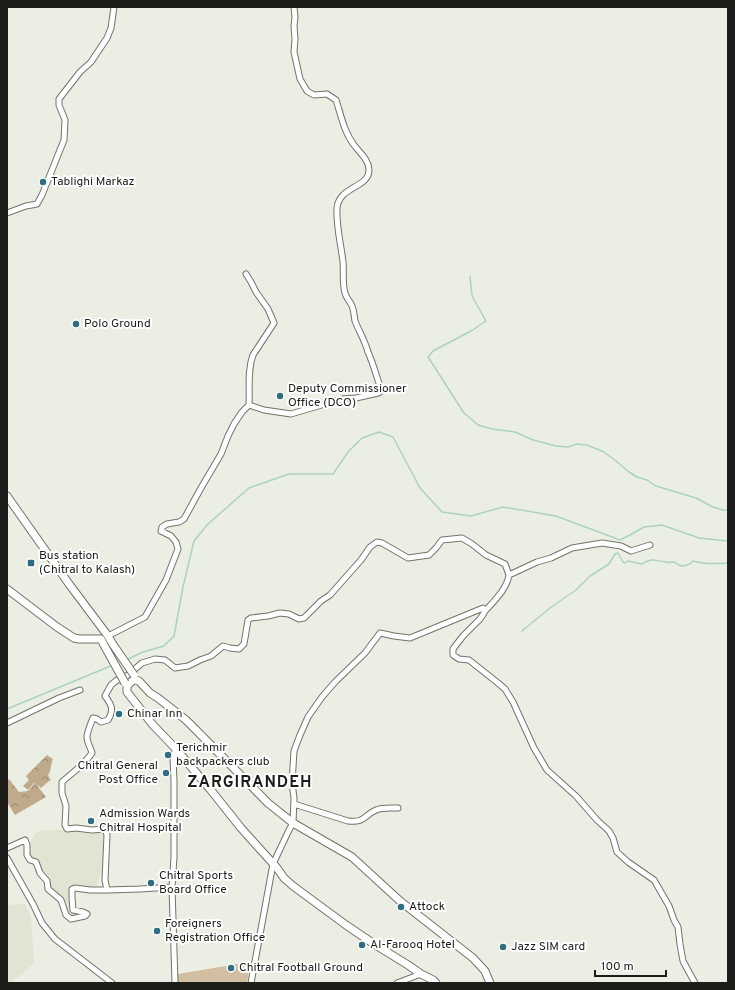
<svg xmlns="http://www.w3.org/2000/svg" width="735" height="990" font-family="Overpass,sans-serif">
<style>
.built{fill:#dfe5d2}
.green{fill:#d2bea0}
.forest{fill:url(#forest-crowns)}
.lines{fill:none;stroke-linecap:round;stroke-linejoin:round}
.stream{stroke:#acd3be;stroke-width:1.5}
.minor-casing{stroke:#717469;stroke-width:7}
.tertiary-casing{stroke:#717469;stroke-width:9}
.minor{stroke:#fff;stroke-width:5}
.tertiary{stroke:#fff;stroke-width:7}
.tertiary-bridge-casing{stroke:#717469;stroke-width:9;stroke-linecap:butt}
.tertiary-bridge{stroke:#fff;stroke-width:7}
.poi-dot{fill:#2f6d83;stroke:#fff;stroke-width:1.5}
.labels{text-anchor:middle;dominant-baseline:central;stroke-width:4;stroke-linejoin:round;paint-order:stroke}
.poi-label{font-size:12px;fill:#1d1e1a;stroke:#fff;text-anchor:start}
.district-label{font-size:16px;font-weight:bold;letter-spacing:1px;fill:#1d1e1a;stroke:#fff}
</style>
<defs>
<pattern id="forest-crowns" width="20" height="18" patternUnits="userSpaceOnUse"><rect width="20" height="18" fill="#bfaa8b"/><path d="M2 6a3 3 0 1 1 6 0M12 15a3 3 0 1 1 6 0" fill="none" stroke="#9b8a71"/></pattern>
</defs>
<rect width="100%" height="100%" fill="#ebeee2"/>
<path class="built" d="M 42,830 L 105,830 L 105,859 L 96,888 L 71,888 L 72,911 L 80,912 L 81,915 L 67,916 L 66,905 L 58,893 L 48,887 L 42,875 L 38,862 L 28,857 L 28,845 L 37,832 Z
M 25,904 L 31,917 L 34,964 L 10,983 L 7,983 L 7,905 Z"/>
<path class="green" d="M 250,962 L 247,983 L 178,983 L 178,974 Z"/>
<path class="forest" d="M 47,755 L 53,759 C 51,763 51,772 48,775 L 51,781 L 49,781 L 41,788 L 36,784 L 46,797 L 15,815 L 7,802 L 7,781 L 9,779 L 19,792 L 28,791 L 35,783 L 34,783 L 28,790 L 23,786 L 29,780 L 26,776 Z"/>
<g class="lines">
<path class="stream" d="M 470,276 L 472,296 L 486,321 L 471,331 L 433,351 L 428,357 L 464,413 L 478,425 L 492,429 L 515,432 L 533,440 L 556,446 L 568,447 L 577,444 L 587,445 L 604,452 L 616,461 L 629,472 L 637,477 L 647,480 L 656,486 L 696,498 L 713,507 L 723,510 L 728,510
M 522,631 L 550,608 L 576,590 L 590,576 L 609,564 L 615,554 L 618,553 L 623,562 L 625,563 L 628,561 L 642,564 C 652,557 656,561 666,562 C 669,563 670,562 673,562 C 678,563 674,563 679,565 C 683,567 690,565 693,561 C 703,564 719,564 728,563
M 126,660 L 143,652 L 164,646 L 174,636 L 183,587 L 194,541 L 208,524 L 249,488 L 289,474 L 333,474 L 348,452 L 362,438 L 379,432 L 393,437 L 420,488 L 442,512 L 471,516 L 503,507 L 556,516 L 620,540 L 630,535 L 644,527 L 662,525 L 699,538 L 728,541
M 7,709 L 113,665"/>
<g class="minor-casing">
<path id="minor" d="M 7,213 L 26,206 L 37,204 L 42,195 L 64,140 L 65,120 L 59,105 L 59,99 L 80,72 L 91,62 L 107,38 L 111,28 L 114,7
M 246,274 L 251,282 L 256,292 L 268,309 L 274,323 L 253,355 C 247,371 250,389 249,405
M 485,611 C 494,601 507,589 509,575 L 537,562 L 551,558 L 572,548 L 602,543 L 621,546 L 631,551 L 650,545
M 108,636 L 145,617 L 166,580 L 178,549 L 176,542 L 171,536 L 161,531 L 162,527 L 167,524 L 179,522 L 184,519 L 201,488 L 221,454 L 228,436 L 234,424 L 242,412 L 249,405 L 264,410 L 291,414 L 342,399 L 356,398 L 378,393 L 380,392 L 380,386 C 376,375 373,363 368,352 C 365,341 359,331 355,321 C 354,316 354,310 352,306 C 350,301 346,298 345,293 C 342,283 344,272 343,262 C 341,244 336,226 337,208 C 339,186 369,188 369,170 C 369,160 360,153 354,145 C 344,132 341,115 336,100 L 327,94 L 314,95 L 307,91 L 300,79 L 294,52 L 295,39 L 294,26 L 295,17 L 294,7
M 7,723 L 59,698 L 80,690
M 294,804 L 348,821 C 365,823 363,816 376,810 C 382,807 392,808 398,808
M 7,848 L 25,840 L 27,845 L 27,855 L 30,860 L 36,862 L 40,873 L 47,881 L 48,889 L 61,900 L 66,915 L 71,919 L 85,916 L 87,914 L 83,912 L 73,910 L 72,898 L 72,889 L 75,888 L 90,890 L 107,890 L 105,880 L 107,835 L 105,829 L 92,830 L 76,828 L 67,829 L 65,825 L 66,806 L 62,793 L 62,782 C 72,773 84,765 92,753 C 91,748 87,743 87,737 C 87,732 91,723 93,718 L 97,719 L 101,722 L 108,720 C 114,710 112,705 105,696 L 111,685 L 117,680 L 122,680 L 142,663 L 155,659 L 165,660 L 175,668 L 188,666 L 200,660 L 211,656 L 223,646 L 230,648 L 239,649 L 244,644 L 248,620 L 251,618 L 268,616 L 280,613 L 289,614 L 299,619 L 304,618 L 321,601 L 330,595 L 361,560 L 370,547 L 377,542 L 382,543 L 408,558 L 429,555 L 436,548 L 442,540 L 462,538 L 472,544 L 486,555 L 505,564 L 509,575
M 7,858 L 33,904 L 42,923 L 55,939 L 112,983
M 107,890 L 140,889 L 172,887
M 175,983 L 172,887 L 174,857 L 174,781 L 173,757 L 176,749
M 251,983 L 273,864 L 289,830 L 293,823 L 294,798 L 292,783 L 294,751 L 300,735 L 308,717 L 322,697 L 335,682 L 365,653 L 380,633 L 394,636 L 410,638 L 483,608 L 485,610 L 484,613 L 480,619 L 463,636 L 453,649 L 453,655 L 459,659 L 469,660 L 498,683 L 505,689 L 513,702 L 534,748 L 547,770 L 576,796 L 597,820 L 609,831 L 613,838 L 617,852 L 628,862 L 654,880 L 669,906 L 674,920 L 678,927 L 680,944 L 683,961 L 690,974 L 695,983
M 397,983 L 421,974"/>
</g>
<g class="tertiary-casing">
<path id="tertiary" d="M 7,496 L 69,584 L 108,636 L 112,643
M 7,589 L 57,627 L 74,638 L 79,639 L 101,639 L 104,645
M 135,680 L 139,681 L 150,693 L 158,698 L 186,720 L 197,731 L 268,803 L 293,823 L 352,857 L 400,901 L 473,958 L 485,971 L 490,983
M 135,680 L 132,681 L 127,686 L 127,692 L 153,725 L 176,749 L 210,789 L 241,828 L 277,868 L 284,878 L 293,886 L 346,925 L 374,944 L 408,965 L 421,974 L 433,980 L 436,983"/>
</g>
<use href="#minor" class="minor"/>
<use href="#tertiary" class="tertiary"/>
<g class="tertiary-bridge-casing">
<path id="tertiary-bridge" d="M 112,643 L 134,675
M 104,645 L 125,683"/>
</g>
<use href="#tertiary-bridge" class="tertiary-bridge"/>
</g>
<g class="poi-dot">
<circle cx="43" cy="182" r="4"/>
<circle cx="76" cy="324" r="4"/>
<circle cx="280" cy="396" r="4"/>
<rect x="27" y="559" width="8" height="8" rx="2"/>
<circle cx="119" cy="714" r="4"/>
<circle cx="168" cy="755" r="4"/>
<circle cx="166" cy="773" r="4"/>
<circle cx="91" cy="821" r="4"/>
<circle cx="151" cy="883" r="4"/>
<circle cx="401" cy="907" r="4"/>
<circle cx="157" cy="931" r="4"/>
<circle cx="362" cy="945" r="4"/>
<circle cx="503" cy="947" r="4"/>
<circle cx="231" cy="968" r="4"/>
</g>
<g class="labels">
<g class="poi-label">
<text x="51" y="182">Tablighi Markaz</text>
<text x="84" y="324">Polo Ground</text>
<text x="288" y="389">Deputy Commissioner<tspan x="288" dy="14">Office (DCO)</tspan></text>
<text x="39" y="556">Bus station<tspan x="39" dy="14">(Chitral to Kalash)</tspan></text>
<text x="127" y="714">Chinar Inn</text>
<text x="176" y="748">Terichmir<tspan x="176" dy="14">backpackers club</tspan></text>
<text x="158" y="766" text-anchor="end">Chitral General<tspan x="158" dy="14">Post Office</tspan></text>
<text x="99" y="814">Admission Wards<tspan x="99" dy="14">Chitral Hospital</tspan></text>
<text x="159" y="876">Chitral Sports<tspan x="159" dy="14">Board Office</tspan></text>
<text x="409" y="907">Attock</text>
<text x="165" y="924">Foreigners<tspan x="165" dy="14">Registration Office</tspan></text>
<text x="370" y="945">Al-Farooq Hotel</text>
<text x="511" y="947">Jazz SIM card</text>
<text x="239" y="968">Chitral Football Ground</text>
</g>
<g class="district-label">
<text x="250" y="783">ZARGIRANDEH</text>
</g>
</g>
<rect width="735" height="990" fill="none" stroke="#1d1e1a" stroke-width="16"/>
<path d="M595 970v6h71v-6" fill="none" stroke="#1d1e1a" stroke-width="2"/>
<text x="601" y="970" font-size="12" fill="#1d1e1a" stroke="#ffffff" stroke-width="3" paint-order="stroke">100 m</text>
</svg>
